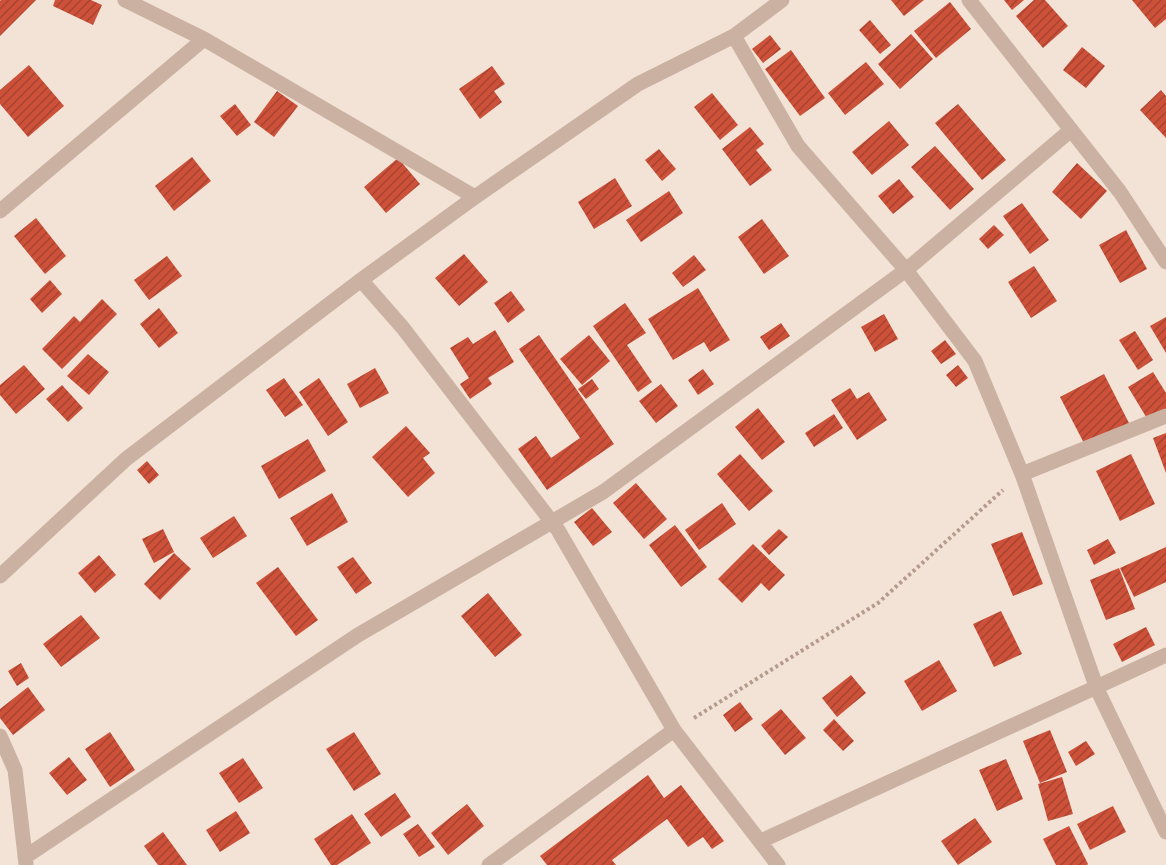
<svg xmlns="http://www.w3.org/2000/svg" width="1166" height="865" font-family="'Archivo Narrow',sans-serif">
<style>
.building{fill:url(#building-hatch)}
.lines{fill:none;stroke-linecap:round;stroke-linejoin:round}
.path{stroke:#b69b8c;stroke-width:4;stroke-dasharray:3 3;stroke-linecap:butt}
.minor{stroke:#cbb1a2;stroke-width:15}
</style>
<defs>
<pattern id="building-hatch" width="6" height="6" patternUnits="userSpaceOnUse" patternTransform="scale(1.5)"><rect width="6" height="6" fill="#cd5139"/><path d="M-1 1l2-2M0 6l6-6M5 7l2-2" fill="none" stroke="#a74330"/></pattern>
</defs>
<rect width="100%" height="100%" fill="#f2e3d6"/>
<path class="building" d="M 1,0 L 36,0 L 0,36 L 0,1 Z
M 55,0 L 91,0 L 102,5 L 93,25 L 53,6 Z
M 891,0 L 924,0 L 904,16 Z
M 1004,0 L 1024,0 L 1012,10 Z
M 1034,0 L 1045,0 L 1068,26 L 1043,48 L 1016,16 Z
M 1132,0 L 1166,0 L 1166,19 L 1155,28 Z
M 950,2 L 971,29 L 936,58 L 914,31 Z
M 870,20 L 891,45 L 880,54 L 859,30 Z
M 911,34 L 933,59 L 900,89 L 878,64 Z
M 770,35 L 781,49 L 763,63 L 752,49 Z
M 1082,47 L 1105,66 L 1086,88 L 1063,70 Z
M 791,50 L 825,98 L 800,116 L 765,69 Z
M 866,62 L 884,84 L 845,115 L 828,93 Z
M 29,65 L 64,106 L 28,137 L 0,104 L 0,90 Z
M 492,66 L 505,84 L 494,91 L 502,102 L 480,119 L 459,89 Z
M 1161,90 L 1166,96 L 1166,138 L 1140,110 Z
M 277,91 L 298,106 L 274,137 L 254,122 Z
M 712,93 L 738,125 L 720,140 L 694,107 Z
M 235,104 L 251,125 L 237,136 L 220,116 Z
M 958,104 L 1006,160 L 982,180 L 935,123 Z
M 889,121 L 909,145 L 872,175 L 852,152 Z
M 750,127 L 764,144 L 756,150 L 772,170 L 750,186 L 722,149 Z
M 935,146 L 974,189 L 950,210 L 911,167 Z
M 659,149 L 676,169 L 662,181 L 645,160 Z
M 192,157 L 211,181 L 174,211 L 155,186 Z
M 398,158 L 420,184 L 386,213 L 364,187 Z
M 1077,163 L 1107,191 L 1081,219 L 1052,192 Z
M 615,178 L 632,206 L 594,229 L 578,202 Z
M 899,179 L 914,197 L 893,214 L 878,196 Z
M 669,191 L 683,213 L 641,242 L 626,220 Z
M 1022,203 L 1049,240 L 1030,254 L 1003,216 Z
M 36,218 L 66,256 L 45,274 L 14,236 Z
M 762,219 L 789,256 L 764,274 L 738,237 Z
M 994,225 L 1004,235 L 988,249 L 979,239 Z
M 1126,230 L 1147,269 L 1120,283 L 1099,245 Z
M 464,254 L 488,282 L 459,306 L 435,278 Z
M 694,255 L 706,270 L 683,287 L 672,273 Z
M 167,256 L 182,276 L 149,300 L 134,280 Z
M 1034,266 L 1057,301 L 1031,318 L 1008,282 Z
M 50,280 L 62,294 L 42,313 L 30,299 Z
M 698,288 L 730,340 L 710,352 L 704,342 L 673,360 L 648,319 Z
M 511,291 L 525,310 L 508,323 L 494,303 Z
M 102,299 L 117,314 L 62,369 L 42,349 L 74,316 L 80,322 Z
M 625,303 L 646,333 L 627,345 L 652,382 L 638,392 L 593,326 Z
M 159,308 L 178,333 L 159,348 L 140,324 Z
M 884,314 L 898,339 L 875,352 L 861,327 Z
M 1166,317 L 1166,353 L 1150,326 Z
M 781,323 L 790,336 L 769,350 L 760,337 Z
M 495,330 L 514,362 L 488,378 L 492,384 L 470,399 L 460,384 L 469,378 L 450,348 L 468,337 L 473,344 Z
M 1135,331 L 1153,360 L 1138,370 L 1119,340 Z
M 539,335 L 614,444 L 547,490 L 518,449 L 536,436 L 551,458 L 580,438 L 519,349 Z
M 589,335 L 610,361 L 582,385 L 560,359 Z
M 945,340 L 956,354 L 941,364 L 931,351 Z
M 88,354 L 109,372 L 89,395 L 67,376 Z
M 24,365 L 45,389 L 16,414 L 0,395 L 0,385 Z
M 958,365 L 968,378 L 956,387 L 946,375 Z
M 375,368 L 389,393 L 360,408 L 347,384 Z
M 703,369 L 714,384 L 698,395 L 688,380 Z
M 1153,372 L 1166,393 L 1166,409 L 1148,420 L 1128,387 Z
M 1104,374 L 1130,425 L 1086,447 L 1060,397 Z
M 284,378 L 303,405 L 285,417 L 266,390 Z
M 319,378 L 348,422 L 328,436 L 299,392 Z
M 592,379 L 599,389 L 586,399 L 578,389 Z
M 661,384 L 678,406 L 656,423 L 639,401 Z
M 62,385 L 83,408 L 68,422 L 46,399 Z
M 850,388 L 857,399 L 869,392 L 887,420 L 857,440 L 831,400 Z
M 758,408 L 785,442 L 762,460 L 735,427 Z
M 834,414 L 843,428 L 814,447 L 805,433 Z
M 406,426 L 430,453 L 423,458 L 435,473 L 408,497 L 372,457 Z
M 1166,433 L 1166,473 L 1153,438 Z
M 308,439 L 326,471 L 279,499 L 261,466 Z
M 740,454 L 773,491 L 749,511 L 717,474 Z
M 1131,454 L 1155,504 L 1120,521 L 1096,471 Z
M 147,461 L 159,475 L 149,484 L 137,470 Z
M 636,483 L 667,519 L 644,539 L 613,503 Z
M 332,493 L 348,522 L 307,546 L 290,518 Z
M 722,503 L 736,524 L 699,550 L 685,530 Z
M 592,508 L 612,532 L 593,546 L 574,522 Z
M 234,516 L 247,536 L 213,558 L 200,538 Z
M 675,525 L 707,567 L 681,587 L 649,545 Z
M 163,529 L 174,552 L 154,563 L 142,539 Z
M 779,529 L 788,537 L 769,555 L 761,546 Z
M 1022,532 L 1043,584 L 1013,596 L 991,544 Z
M 1108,539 L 1116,553 L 1094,565 L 1087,550 Z
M 753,544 L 785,575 L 769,591 L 761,583 L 742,603 L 718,579 Z
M 1166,547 L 1166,582 L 1134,597 L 1120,568 Z
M 174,553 L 191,569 L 160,600 L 144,584 Z
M 99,555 L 116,575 L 95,593 L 78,573 Z
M 353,557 L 372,583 L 356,594 L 337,567 Z
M 278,567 L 318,620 L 296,636 L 256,583 Z
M 1119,568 L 1135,609 L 1106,620 L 1090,580 Z
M 488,593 L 522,635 L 495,657 L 461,616 Z
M 1001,611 L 1022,654 L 994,667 L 973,624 Z
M 81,615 L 100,638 L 61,667 L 43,644 Z
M 1146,627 L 1155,645 L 1122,662 L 1113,644 Z
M 939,660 L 957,691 L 922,711 L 904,681 Z
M 21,663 L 29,678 L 17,686 L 8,671 Z
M 851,675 L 866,693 L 837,717 L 822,698 Z
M 28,687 L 45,710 L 13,735 L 0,718 L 0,709 Z
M 740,702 L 753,719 L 735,732 L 723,715 Z
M 781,709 L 806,738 L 785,755 L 761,725 Z
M 834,719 L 854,741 L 843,751 L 823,730 Z
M 1050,730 L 1067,772 L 1040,783 L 1023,741 Z
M 110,732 L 135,770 L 110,787 L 85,749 Z
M 354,732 L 381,774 L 354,791 L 326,749 Z
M 1086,741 L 1095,754 L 1076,766 L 1068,752 Z
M 69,757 L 87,780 L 67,795 L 49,773 Z
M 243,758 L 263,788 L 239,803 L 219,773 Z
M 1006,759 L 1023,799 L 997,811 L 979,770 Z
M 648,775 L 664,798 L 681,785 L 724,841 L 712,849 L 703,837 L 688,847 L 667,819 L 612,860 L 616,865 L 547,865 L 540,856 Z
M 1062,777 L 1073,814 L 1048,821 L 1038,784 Z
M 395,793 L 411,817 L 381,837 L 364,814 Z
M 467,804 L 484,826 L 448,855 L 431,833 Z
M 1113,806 L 1126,832 L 1090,850 L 1077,824 Z
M 236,811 L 250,833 L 220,852 L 206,830 Z
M 352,814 L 371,843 L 337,865 L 331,865 L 314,839 Z
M 975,818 L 992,842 L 958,865 L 941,841 Z
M 418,824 L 435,847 L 419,857 L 403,834 Z
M 1069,826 L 1088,864 L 1087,865 L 1056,865 L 1043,839 Z
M 163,832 L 187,865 L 158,865 L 144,846 Z"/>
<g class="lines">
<path class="path" d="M 694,718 L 878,603 L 1003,490"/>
<path class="minor" d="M 125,0 L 204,39 L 475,197
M 969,0 L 1120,192 L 1166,262
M 734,36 L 798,146 L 906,270 L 975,361 L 1022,474 L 1097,689 L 1166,832
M 0,211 L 204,39
M 361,280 L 403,328 L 558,530 L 674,730 L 778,865
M 1022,474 L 1166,416
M 0,576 L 126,459 L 361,280 L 475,197 L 638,84 L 734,36 L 782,0
M 0,736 L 15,770 L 26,864
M 761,841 L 1166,655
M 25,857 L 358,635 L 603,492 L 906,270 L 1071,130
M 489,865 L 674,730"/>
</g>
</svg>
